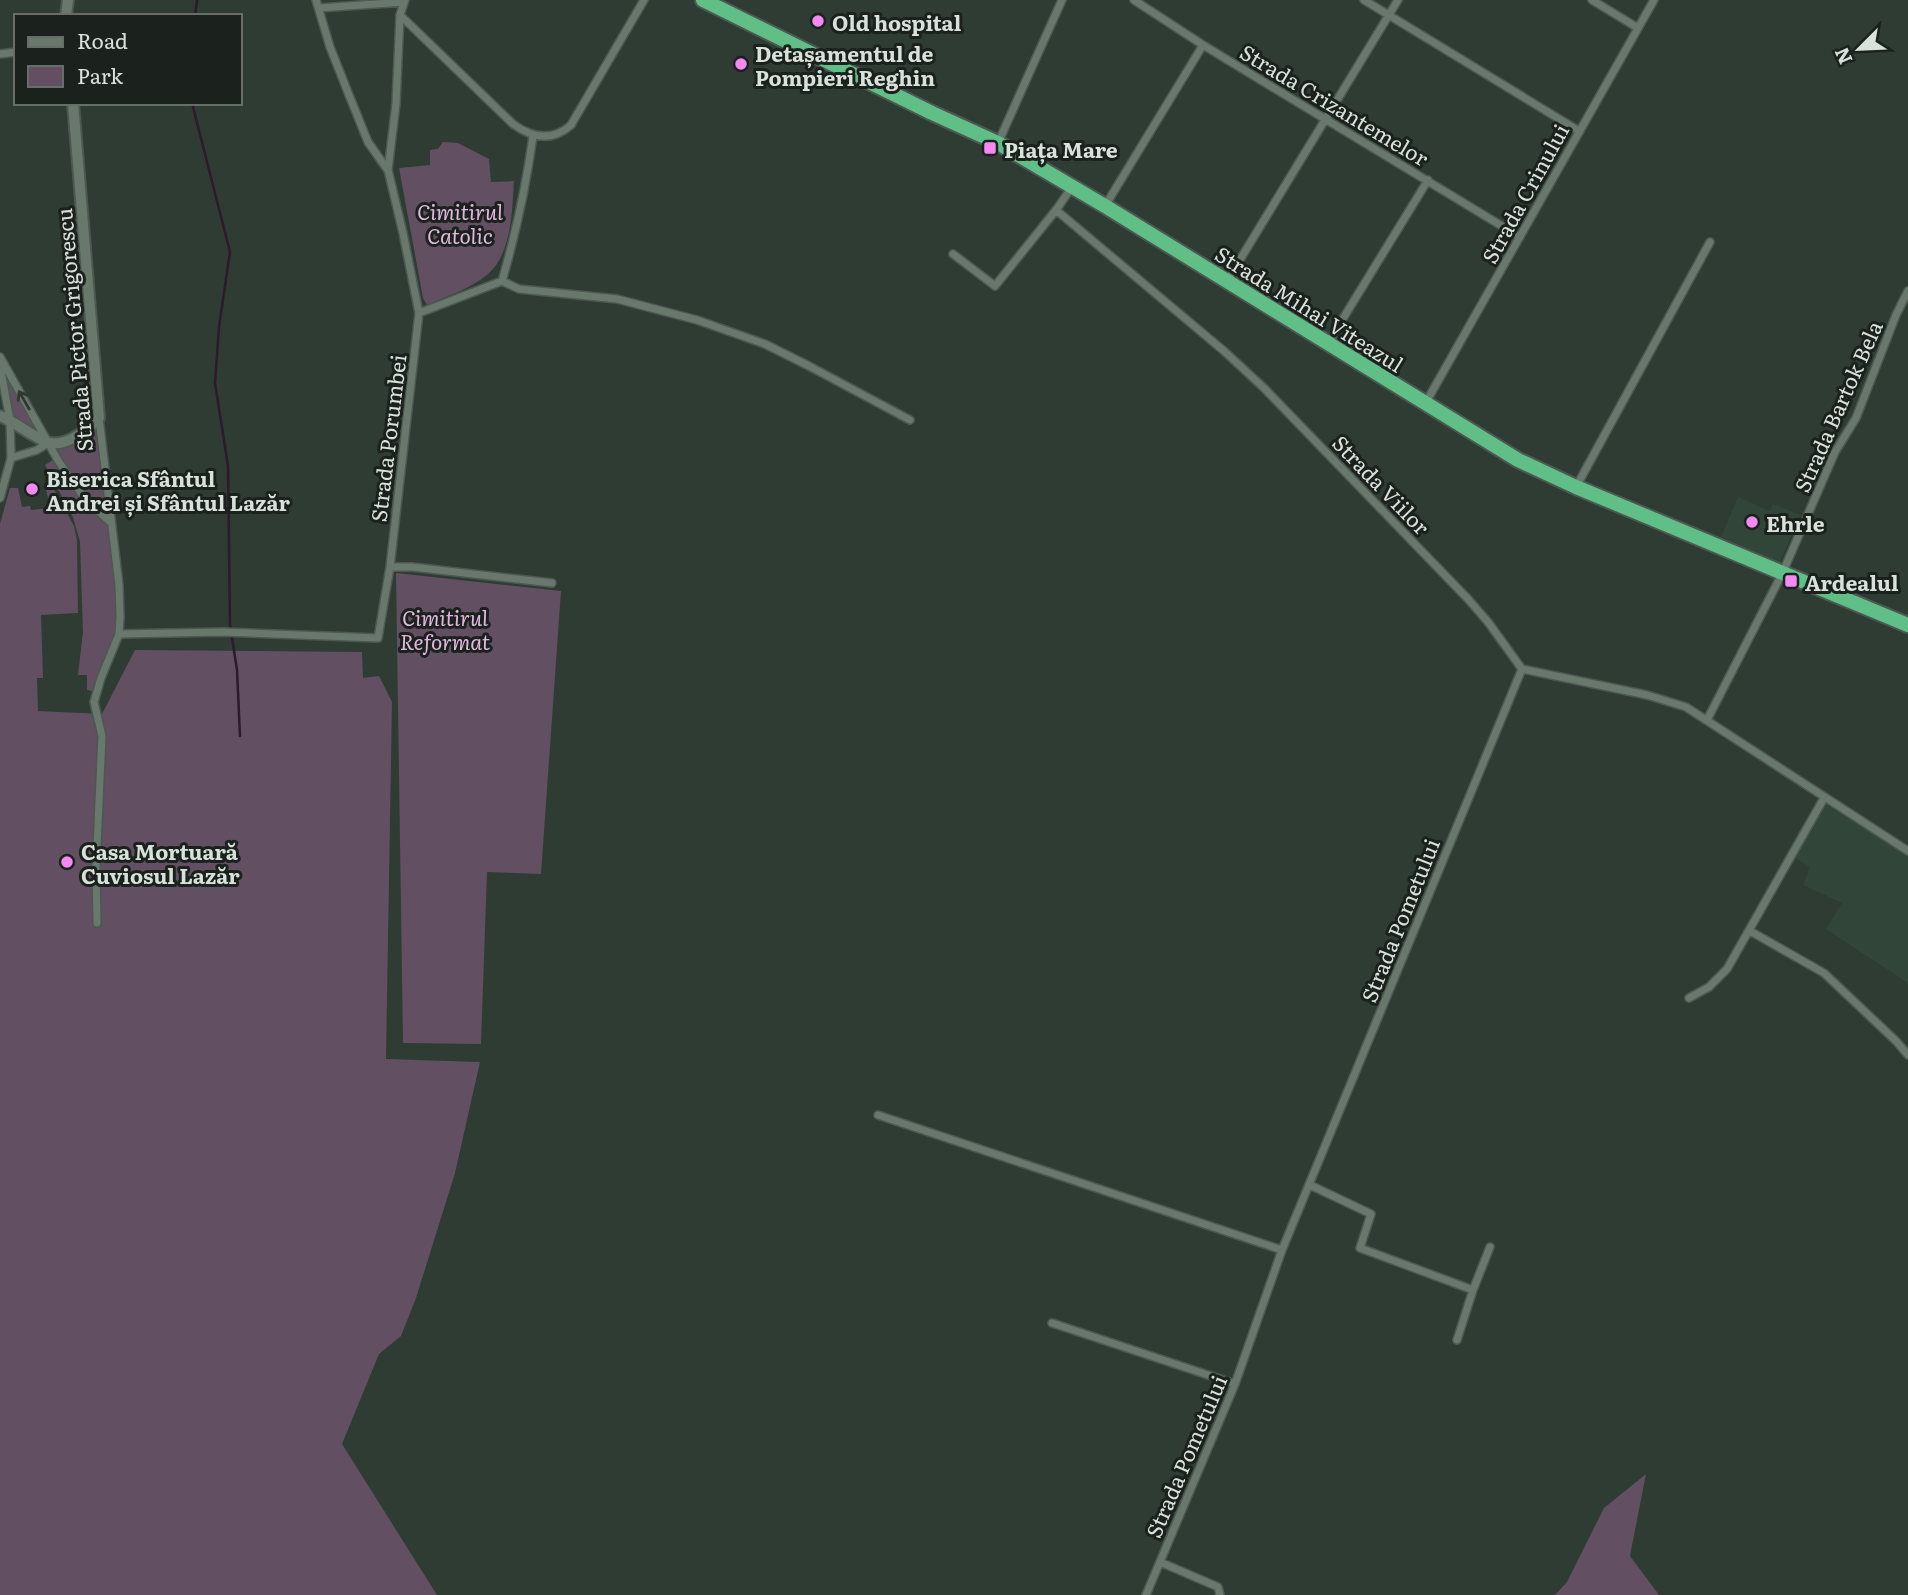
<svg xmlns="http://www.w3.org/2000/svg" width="1908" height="1595" font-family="Literata,serif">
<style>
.built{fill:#314639}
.green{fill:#624f61}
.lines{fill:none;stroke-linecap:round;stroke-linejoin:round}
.stream{stroke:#2d1a2c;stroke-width:2.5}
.street-casing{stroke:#4d5850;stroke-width:10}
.secondary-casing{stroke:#4d5850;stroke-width:14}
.highway-casing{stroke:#4d5850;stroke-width:18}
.street{stroke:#68786d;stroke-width:7}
.secondary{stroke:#68786d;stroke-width:10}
.highway{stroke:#5fbf87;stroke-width:14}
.oneway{stroke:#2e3731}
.poi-dot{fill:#f389f1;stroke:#1b211d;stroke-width:2.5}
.labels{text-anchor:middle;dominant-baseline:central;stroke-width:6;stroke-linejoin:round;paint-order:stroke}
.poi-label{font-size:21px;font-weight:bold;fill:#d9e1db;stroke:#1b211d;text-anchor:start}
.street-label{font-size:21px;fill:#d9e1db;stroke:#1b211d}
.park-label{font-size:21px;font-style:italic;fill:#e2b7df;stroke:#1b211d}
</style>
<rect width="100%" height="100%" fill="#2e3c33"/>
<path class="built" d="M 1738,497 L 1770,511 L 1773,504 L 1800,515 L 1780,562 L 1721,537 Z
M 1825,804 L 1908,856 L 1908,983 L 1826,929 L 1842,903 L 1803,885 L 1810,867 L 1794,857 Z"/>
<path class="green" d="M 443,142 L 458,143 L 489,159 L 491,182 L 514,181 C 512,211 512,254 487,275 C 470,289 447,296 427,305 L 423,298 L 399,168 L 430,165 L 430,150 L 438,149 Z
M 0,357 L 49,443 L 64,442 L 99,418 L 119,585 L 119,634 L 96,692 L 87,690 L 87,675 L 78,675 L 83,632 L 80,542 L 73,517 L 45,465 L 56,458 L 49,443 L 10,420 Z
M 52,485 L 74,526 L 77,541 L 78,613 L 41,615 L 43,678 L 37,678 L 38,711 L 102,714 L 135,650 L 362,652 L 363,678 L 379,676 L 392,702 L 386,1059 L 480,1062 L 455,1173 L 416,1298 L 401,1336 L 379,1354 L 342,1444 L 437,1595 L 0,1595 L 0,524 L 10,488 L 18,488 L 22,507 L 30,506 L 31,510 L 50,508 L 46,489 Z
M 396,573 L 561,591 L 541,874 L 487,872 L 481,1044 L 403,1043 Z
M 1646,1474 L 1630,1556 L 1659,1595 L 1555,1595 L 1567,1582 L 1604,1508 Z"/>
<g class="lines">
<path class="stream" d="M 195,16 L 197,0
M 192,103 L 230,252 L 219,327 L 215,383 L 228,466 L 230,625 L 237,670 L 240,736"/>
<g class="street-casing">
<path id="street" d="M 316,0 L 330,47 L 347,90 L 368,142 L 387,169
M 1134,0 L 1203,45 L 1520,237
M 1364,0 L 1579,131
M 1592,0 L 1638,28
M 319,8 L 404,2
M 400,15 L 513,124 C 532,138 552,142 571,125 L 644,0
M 0,54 L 16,52
M 998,143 L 1062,0
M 1072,187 L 1056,210 L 1224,351 L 1264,388 L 1468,599 L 1488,622 L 1522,669 L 1647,695 L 1686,707 L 1908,851
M 1105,206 L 1203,45
M 953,254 L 995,286 L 1056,210
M 502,281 L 519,289 L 617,299 L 697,320 L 765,344 L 809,366 L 910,420
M 502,281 C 516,233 526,186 533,136
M 1227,281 L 1398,0
M 419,313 L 502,281
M 1328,343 L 1428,180
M 0,357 L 59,462 L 85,499 L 110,522
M 0,366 L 10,420 L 11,458 L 0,498
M 1425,404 L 1654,0
M 11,458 L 37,450 L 48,443
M 1576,487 L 1710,242
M 390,567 L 412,567 L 552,583
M 119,634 L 223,632 L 378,638 L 390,567 L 419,313 L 403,233 L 388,170 L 396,104 L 400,15 L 405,0
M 1707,720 L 1782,574 L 1835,452 L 1856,418 L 1896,315 L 1908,291
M 97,923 L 96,869 L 102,736 L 94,702 L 101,678 L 119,634 L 120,617 L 119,585 L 99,418
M 1750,931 L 1824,973 L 1896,1041 L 1908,1055
M 1689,998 L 1709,987 L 1727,969 L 1824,798
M 878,1115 L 1282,1250
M 1310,1185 L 1371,1214 L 1360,1248 L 1473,1290
M 1052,1323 L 1235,1384
M 1457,1340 L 1473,1290 L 1490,1247
M 1160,1562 L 1218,1587 L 1220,1595
M 1146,1595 L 1235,1384 L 1282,1250 L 1522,669"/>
</g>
<g class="secondary-casing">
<path id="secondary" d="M 66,16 L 68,0
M 0,416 C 14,421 39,441 50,443 C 68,446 87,430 99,418 L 73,103"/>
</g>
<g class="highway-casing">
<path id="highway" d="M 703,0 L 932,113 L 998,143 L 1105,206 L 1518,460 L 1576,487 L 1908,625"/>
</g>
<use href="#street" class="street"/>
<use href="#secondary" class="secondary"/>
<use href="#highway" class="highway"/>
</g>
<defs><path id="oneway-shaft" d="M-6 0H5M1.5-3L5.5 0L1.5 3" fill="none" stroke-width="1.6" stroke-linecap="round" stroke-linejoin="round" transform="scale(1.75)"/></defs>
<use class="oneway" href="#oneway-shaft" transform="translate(24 400) rotate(-120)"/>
<g class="poi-dot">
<circle cx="818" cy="21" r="7"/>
<circle cx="741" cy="64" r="7"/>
<rect x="983" y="141" width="14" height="14" rx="3.5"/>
<circle cx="32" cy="489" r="7"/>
<circle cx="1752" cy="522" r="7"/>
<rect x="1784" y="574" width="14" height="14" rx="3.5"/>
<circle cx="67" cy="862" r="7"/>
</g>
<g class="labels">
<g class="poi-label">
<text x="832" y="21">Old hospital</text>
<text x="755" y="52">Detașamentul de<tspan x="755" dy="24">Pompieri Reghin</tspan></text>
<text x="1004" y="148">Piața Mare</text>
<text x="46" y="477">Biserica Sfântul<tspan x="46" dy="24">Andrei și Sfântul Lazăr</tspan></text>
<text x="1766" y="522">Ehrle</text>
<text x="1805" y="581">Ardealul</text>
<text x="81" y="850">Casa Mortuară<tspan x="81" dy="24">Cuviosul Lazăr</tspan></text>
</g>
<g class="street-label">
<text transform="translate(1335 104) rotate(31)">Strada Crizantemelor</text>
<text transform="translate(1524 193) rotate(-61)">Strada Crinului</text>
<text transform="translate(1310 308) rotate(32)">Strada Mihai Viteazul</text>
<text transform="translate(73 330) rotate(-95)">Strada Pictor Grigorescu</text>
<text transform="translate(1837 406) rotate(-66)">Strada Bartok Bela</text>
<text transform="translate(387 438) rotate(-83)">Strada Porumbei</text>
<text transform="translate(1382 484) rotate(46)">Strada Viilor</text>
<text transform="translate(1399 920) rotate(-68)">Strada Pometului</text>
<text transform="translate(1185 1456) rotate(-67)">Strada Pometului</text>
</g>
<g class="park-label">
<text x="460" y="210">Cimitirul<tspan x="460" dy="24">Catolic</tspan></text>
<text x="445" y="616">Cimitirul<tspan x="445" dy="24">Reformat</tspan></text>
</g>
</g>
<rect x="14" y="14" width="228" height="91" fill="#1b211d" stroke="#676e69" stroke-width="2"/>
<rect x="28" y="37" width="35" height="10" fill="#68786d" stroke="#676e69" stroke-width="2"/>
<text x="77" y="49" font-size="21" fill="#d9e1db">Road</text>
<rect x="28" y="66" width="35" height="21" fill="#624f61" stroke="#676e69" stroke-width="2"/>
<text x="77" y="84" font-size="21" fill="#d9e1db">Park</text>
<g transform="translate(1859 49) rotate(246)" stroke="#1b211d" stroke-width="5" paint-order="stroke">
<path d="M0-5L12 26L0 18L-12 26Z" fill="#d9e1db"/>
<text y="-10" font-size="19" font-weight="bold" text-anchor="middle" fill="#d9e1db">N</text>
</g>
</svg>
